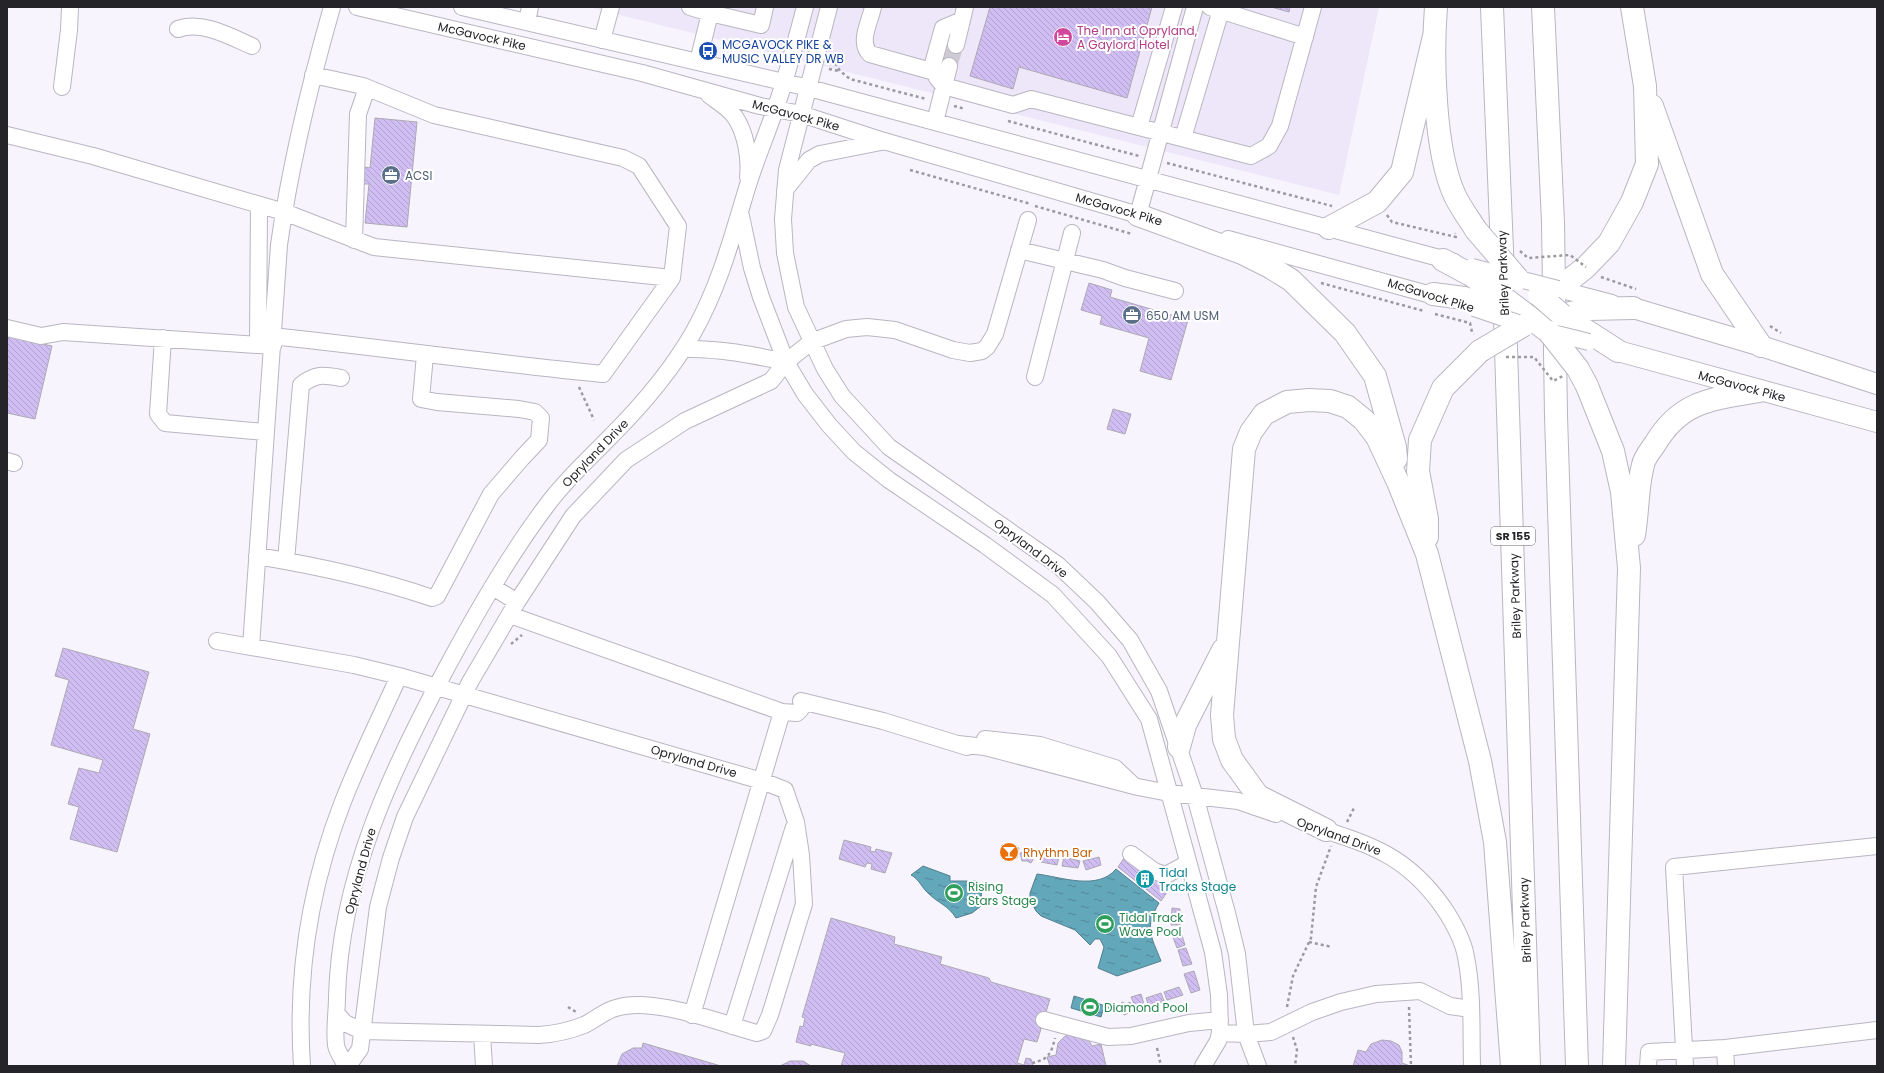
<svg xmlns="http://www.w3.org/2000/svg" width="1884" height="1073" font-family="Poppins,sans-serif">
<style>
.built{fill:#ede7f9}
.water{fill:url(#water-ripples);stroke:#50808e}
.building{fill:url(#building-back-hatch);stroke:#ada9b3}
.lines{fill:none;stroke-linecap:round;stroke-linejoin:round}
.minor-tunnel{stroke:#cdcad3;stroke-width:16;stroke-dasharray:16 8;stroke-linecap:butt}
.minor-casing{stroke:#b9b6c0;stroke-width:18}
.major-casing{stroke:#b9b6c0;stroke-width:22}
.highway-casing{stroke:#b9b6c0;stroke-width:24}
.path{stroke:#9c9aa1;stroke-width:2.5;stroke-dasharray:3 3;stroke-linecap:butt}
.minor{stroke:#fff;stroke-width:16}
.major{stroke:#fff;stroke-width:20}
.highway{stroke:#fff;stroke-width:22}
.minor-bridge-casing{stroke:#b9b6c0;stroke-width:18;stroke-linecap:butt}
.highway-bridge-casing{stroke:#b9b6c0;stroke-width:24;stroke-linecap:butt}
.path-bridge{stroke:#9c9aa1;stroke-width:2.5;stroke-dasharray:3 3;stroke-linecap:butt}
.minor-bridge{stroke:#fff;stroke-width:16}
.highway-bridge{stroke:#fff;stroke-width:22}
.labels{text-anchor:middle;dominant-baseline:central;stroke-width:4;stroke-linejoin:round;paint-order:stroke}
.shield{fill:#fff;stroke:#666668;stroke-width:1}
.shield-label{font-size:11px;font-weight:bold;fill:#252428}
.hotel-label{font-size:12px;fill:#b23c85;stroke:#fff;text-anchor:start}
.street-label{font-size:12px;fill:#252428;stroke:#fff}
.transit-label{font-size:12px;fill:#164399;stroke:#fff;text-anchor:start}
.service-label{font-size:12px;fill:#4e5e75;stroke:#fff;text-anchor:start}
.food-label{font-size:12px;fill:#c56008;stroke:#fff;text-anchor:start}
.culture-label{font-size:12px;fill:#0d838f;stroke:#fff;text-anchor:start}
.leisure-label{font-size:12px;fill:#27864d;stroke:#fff;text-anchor:start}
</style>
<defs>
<pattern id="water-ripples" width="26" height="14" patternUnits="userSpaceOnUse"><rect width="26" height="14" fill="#63a7ba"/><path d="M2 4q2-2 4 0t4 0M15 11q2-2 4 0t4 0" fill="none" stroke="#518897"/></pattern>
<pattern id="building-back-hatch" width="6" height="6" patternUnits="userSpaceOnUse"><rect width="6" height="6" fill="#d0bdf1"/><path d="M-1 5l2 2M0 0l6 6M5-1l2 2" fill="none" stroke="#b2a2cf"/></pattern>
</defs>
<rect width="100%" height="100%" fill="#f7f4fe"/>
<path class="built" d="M 588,7 L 1379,7 L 1339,195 Z"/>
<path class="water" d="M 923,866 L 950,876 L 950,881 L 978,881 L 982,886 L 981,901 L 985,903 L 972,913 L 956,918 C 948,905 939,904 928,893 C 922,888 919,879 911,875 Z
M 1116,869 L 1159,903 C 1144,929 1151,935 1161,961 L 1117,976 L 1098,968 L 1104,947 L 1100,939 L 1095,939 L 1090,945 L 1075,930 L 1041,916 L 1036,911 L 1030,900 L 1030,893 L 1037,874 C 1061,877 1098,891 1116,869 Z
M 1074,996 L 1109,1007 L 1107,1011 L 1103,1010 L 1101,1017 L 1071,1008 Z"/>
<path class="building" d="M 990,7 L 1152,7 L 1127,98 L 1019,67 L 1013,89 L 970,76 Z
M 1271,7 L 1290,7 L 1289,12 Z
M 375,118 L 417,122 L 407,227 L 365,223 L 369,184 L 363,184 L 365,167 L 370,168 Z
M 1089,283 L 1112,290 L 1110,297 L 1188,320 L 1171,380 L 1140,371 L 1149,338 L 1100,324 L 1102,316 L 1081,310 Z
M 7,336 L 52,346 L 35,419 L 7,413 Z
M 1113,409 L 1131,414 L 1125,434 L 1107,429 Z
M 63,648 L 149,672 L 133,729 L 150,734 L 117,852 L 70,839 L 79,807 L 68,804 L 79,768 L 99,773 L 103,760 L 51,745 L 69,680 L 55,676 Z
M 844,840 L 871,847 L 870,851 L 875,852 L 876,849 L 892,853 L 885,873 L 871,869 L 872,864 L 867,863 L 865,867 L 839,859 Z
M 1002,845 L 1019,848 L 1017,858 L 1000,855 Z
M 1031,851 L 1033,860 L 1031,863 L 1027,861 L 1022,861 L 1020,853 Z
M 1043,853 L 1059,857 L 1057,865 L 1041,862 Z
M 1064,857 L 1080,861 L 1078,868 L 1062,866 Z
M 1099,857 L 1101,865 L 1086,870 L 1083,861 Z
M 1124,858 L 1138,869 L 1141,866 L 1170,888 L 1161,901 L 1118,867 Z
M 1172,908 L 1180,909 L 1180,925 L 1171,925 Z
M 831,918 L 895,937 L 894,944 L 942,957 L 940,964 L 989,978 L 991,982 L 1050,999 L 1037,1042 L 1024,1039 L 1017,1063 L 1024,1065 L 1026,1058 L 1031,1059 L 1033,1066 L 841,1066 L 845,1053 L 811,1044 L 811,1046 L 796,1042 L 800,1026 L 803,1027 L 805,1018 L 802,1017 Z
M 1180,929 L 1185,945 L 1177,948 L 1171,932 Z
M 1186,948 L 1192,964 L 1183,966 L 1178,950 Z
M 1194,971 L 1200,990 L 1191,993 L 1184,974 Z
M 1179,987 L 1183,995 L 1167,1000 L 1164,992 Z
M 1161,993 L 1164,1001 L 1149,1007 L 1146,998 Z
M 1141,994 L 1146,1011 L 1140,1013 L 1139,1010 L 1137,1011 L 1131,997 Z
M 1122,1002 L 1126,1004 L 1130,1002 L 1134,1011 L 1124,1015 L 1120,1005 Z
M 1070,1034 L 1087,1037 L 1092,1046 L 1101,1044 L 1106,1066 L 1050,1066 L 1047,1057 L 1056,1055 L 1058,1043 L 1064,1037 Z
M 1382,1040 L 1391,1041 L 1399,1045 L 1402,1052 L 1402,1063 L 1410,1066 L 1353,1066 L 1358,1050 L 1366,1052 L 1371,1044 Z
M 643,1043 L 721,1066 L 617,1066 L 622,1054 L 633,1048 L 642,1048 Z
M 790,1061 L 803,1061 L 811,1066 L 780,1066 Z"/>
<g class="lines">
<path class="minor-tunnel" d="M 949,66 L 956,45"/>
<g class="minor-casing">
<path id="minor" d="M 357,7 L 642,73 L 760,106 L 801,114 L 884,141 L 1149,218
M 462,7 L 809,88 L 1454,262
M 690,7 L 710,13 L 698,62
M 829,7 L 787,170 L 783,219 L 785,253 L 796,307 L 825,369 L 842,396 L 889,447 L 1058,565 L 1097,602 L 1130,640 L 1159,691 L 1195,796 L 1227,913 L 1237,954 L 1246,1034 L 1258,1066
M 873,7 C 870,22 858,42 870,54 L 931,71 L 943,28 L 962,20 L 965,7
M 1210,7 L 1305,37
M 710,13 L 761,25 L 765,7
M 527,22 L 530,7
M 178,29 C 202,20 231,37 252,46
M 602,40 L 611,7
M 956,45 L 962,20
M 949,66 L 944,86 L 1013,105 L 1031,99 L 1251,156 L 1269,146 L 1280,126 L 1313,7
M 62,87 L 69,30 L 70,7
M 709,95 C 718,102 729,108 735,117 C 746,133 750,159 748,177
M 935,122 L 944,86 L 937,78
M 1139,127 L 1174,7
M 7,135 L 93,156 L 284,212 L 374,247 L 672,278 L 678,226 L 639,166 L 623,158 L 434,115 L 363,86 L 313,75
M 1183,138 L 1221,10
M 785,190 L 809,160 L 820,154 L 881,142
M 1138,215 L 1195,7
M 741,216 L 752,268 L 761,297 L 786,362 L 805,394 L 829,425 L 854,452 L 889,480 L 985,545 L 1053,595 L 1109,656 L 1149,719 L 1213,952 L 1219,995 L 1220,1033 L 1218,1041 L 1203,1066
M 1228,239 L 1442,298
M 354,240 L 358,114 L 367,88
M 1019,250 L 1103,270 L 1125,278 L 1175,291
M 1558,289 L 1612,303
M 7,328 L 41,336 L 63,332 L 273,346
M 273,336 C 383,348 493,363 603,374 L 672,278
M 163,338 L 158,414 L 165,423 L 265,432
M 258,345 L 259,205
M 684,349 C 718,348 753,355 786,362
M 1035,377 L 1072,233
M 7,461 L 14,463
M 257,556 C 318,566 374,578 432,598 L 437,596 L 491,494 L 522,458 L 539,440 L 541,418 L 535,412 L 519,409 L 437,402 L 421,399 L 425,355
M 286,561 L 301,385 C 316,373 324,375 341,378
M 493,587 L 517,602
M 510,615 L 782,712 L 797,713 L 801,709
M 217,641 L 354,665 L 399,676 L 762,781 L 785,790 L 796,822 L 801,855 L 804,904 L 770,1015 L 763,1031 L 757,1033 C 720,1023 652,996 616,1008 C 604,1011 595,1020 584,1025 C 569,1031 555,1034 539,1035 L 362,1031 L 345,1023 L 337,1014
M 251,647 L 279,245 C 290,166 310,84 332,7
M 801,701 L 883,721 L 967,747
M 985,739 L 1040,745 L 1115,768 L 1133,785
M 958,744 L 985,747 L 1138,787 L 1169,793 L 1238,801 L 1276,814
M 1315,827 C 1372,845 1407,856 1443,907 C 1453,922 1463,939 1466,957 C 1473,992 1471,1030 1472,1066
M 1131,854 L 1154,871 L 1166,875 L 1188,863
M 692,1015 L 782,712
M 1044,1020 L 1108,1037 L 1131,1036 L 1189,1023 L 1220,1020
M 732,1026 L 794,827
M 1220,1033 L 1246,1034 L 1271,1032 L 1312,1012 L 1341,1002 L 1376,994 L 1420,991 L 1450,1006 L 1471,1009
M 482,1034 L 484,1066
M 302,1066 C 296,977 310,887 342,804 C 359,760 380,718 399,676
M 346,1066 C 343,1059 337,1052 336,1045 C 334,1030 337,1012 337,997 C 340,878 392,769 447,667 C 477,611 509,555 547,505 C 566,479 590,458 612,435 C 643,404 671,371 693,333 C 719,287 732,238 747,188 C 755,162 766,136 775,110 C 787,76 796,41 805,7
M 348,1066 L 360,1049 L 378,907 L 391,858 L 405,817 L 470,682 L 517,602 L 573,516 L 626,460 L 685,421 L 771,381 L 786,362 L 811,342 L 846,329 L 867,327 L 895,330 L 953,350 L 970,353 L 982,351 L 987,347 L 995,334 L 1028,220
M 1648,1066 L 1649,1052 L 1725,1048
M 1685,1066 L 1674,867 L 1877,846
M 1726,1066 L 1725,1048 L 1877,1030"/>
</g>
<g class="major-casing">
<path id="major" d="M 1633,308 L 1761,346 L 1877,384
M 1618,351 L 1877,422"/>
</g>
<g class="highway-casing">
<path id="highway" d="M 1436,7 C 1432,57 1434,151 1455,196 C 1461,208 1469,219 1476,230
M 1492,7 L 1503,274
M 1543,7 L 1553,222 L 1556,416 L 1577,1066
M 1652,106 L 1712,274 L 1761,346
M 1138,215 L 1242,253 L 1270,267 L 1291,280 L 1345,333 L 1375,376 L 1395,447 L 1396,459
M 1329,228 L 1377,202 L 1402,172 L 1434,36
M 1443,260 L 1471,275
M 1558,289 L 1586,267 L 1609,243 L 1632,202 L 1647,164 L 1645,86 L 1632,7
M 1433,294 L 1472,299
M 1508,301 L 1549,332
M 1562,315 L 1589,309 L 1633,308
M 1562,315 L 1618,351
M 1505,318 L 1529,1066
M 1587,386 L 1613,451 L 1622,492 L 1629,568 L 1614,1066
M 1634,535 C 1638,512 1637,487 1643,465 C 1644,458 1651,450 1655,444 C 1681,400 1713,399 1759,391
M 1427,537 L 1427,519 L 1418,471 L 1420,440 L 1443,388 L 1480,351
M 1179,747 L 1185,725 L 1223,650
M 1326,830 L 1258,796 L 1232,760 L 1224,739 L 1222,715 L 1244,449 L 1251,432 L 1264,414 L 1287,402 L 1309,400 L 1330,401 L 1348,407 L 1364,420 L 1377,437 L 1398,482 L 1427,554 L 1480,761 L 1495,842 L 1512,1066"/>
</g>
<path class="path" d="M 832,58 L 840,71 L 850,79 L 926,99
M 829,69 L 839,71
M 954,106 L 965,109
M 1008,121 L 1139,156
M 1167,163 L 1332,206
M 910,170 L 1031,204
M 1035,206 L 1132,234
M 1387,215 L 1392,222 L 1456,237 L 1455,233
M 1601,277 L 1636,289
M 1321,283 L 1424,311
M 1435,314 L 1470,323 L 1472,332 L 1474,334
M 1770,326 L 1781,333
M 579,387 L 594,420
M 511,644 L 522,635
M 1347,822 L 1354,808
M 1309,942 L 1332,947
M 568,1007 L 576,1012
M 1287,1007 L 1293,976 L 1311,938 L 1316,887 L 1331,846
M 1409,1007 L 1411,1066
M 1293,1037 L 1297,1050 L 1295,1066
M 1157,1048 L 1161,1066
M 1032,1063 C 1049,1059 1051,1054 1055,1038"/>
<use href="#minor" class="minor"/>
<use href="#major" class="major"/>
<use href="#highway" class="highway"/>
<g class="minor-bridge-casing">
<path id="minor-bridge" d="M 1472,267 L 1558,289
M 1474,308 L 1524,325
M 1549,332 L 1589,342"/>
</g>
<g class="highway-bridge-casing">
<path id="highway-bridge" d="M 1476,230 L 1518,279
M 1471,275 L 1508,301
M 1539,295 L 1562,315
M 1472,299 L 1508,301
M 1549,332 L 1578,369 L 1587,386
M 1480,351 L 1524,325"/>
</g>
<path class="path-bridge" d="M 1520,251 L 1528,258 L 1570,255 L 1586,267
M 1506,357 L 1534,357 L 1553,381 L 1563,376"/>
<use href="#minor-bridge" class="minor-bridge"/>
<use href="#highway-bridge" class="highway-bridge"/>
</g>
<defs>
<g id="hotel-disc" transform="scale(1)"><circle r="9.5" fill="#d1479c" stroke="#fff"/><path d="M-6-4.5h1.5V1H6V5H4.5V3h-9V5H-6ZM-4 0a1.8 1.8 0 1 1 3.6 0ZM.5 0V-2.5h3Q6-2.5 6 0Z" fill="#fff"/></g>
<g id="bus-disc" transform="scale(1)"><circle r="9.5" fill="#1a4fb4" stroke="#fff"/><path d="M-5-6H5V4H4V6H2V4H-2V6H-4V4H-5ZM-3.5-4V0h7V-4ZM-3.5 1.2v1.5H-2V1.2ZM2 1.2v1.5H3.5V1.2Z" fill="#fff"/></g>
<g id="office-disc" transform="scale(1)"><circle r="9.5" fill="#5c6f8a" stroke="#fff"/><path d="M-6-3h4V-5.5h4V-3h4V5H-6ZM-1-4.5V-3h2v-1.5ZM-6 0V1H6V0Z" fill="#fff"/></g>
<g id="bar-disc" transform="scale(1)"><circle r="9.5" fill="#e8710a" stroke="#fff"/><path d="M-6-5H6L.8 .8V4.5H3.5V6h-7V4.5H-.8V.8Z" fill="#fff"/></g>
<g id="building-disc" transform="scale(1)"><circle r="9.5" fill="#0f9aa8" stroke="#fff"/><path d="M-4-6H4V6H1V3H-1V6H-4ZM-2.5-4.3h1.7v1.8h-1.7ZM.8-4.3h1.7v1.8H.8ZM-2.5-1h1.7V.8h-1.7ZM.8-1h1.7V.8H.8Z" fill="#fff"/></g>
<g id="stadium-disc" transform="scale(1)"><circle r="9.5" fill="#2e9e5b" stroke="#fff"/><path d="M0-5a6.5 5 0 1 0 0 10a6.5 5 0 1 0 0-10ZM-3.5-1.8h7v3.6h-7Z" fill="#fff"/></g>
</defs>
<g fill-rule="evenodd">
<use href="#hotel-disc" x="1063" y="37"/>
<use href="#bus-disc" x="708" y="51"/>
<use href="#office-disc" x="391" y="175"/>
<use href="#office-disc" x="1132" y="315"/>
<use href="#bar-disc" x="1009" y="852"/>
<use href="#building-disc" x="1145" y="879"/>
<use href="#stadium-disc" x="954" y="893"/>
<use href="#stadium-disc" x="1105" y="924"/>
<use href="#stadium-disc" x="1090" y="1007"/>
</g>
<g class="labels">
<rect class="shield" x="1491" y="527" width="44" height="18" rx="3"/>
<g class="shield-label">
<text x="1513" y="536">SR 155</text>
</g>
<g class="hotel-label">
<text x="1077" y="30">The Inn at Opryland,<tspan x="1077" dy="14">A Gaylord Hotel</tspan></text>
</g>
<g class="street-label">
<text transform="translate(482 36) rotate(13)">McGavock Pike</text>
<text transform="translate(796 115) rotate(15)">McGavock Pike</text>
<text transform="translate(1119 209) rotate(16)">McGavock Pike</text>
<text transform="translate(1503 273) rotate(-92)">Briley Parkway</text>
<text transform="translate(1431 295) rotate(17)">McGavock Pike</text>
<text transform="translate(1742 386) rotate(15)">McGavock Pike</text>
<text transform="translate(595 453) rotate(-46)">Opryland Drive</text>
<text transform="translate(1031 548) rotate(37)">Opryland Drive</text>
<text transform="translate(1515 596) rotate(-92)">Briley Parkway</text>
<text transform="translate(694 761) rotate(16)">Opryland Drive</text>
<text transform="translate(1339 836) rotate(20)">Opryland Drive</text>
<text transform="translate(360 871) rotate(-75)">Opryland Drive</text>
<text transform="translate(1525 920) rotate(-92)">Briley Parkway</text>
</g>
<g class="transit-label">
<text x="722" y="44">MCGAVOCK PIKE &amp;<tspan x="722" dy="14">MUSIC VALLEY DR WB</tspan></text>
</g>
<g class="service-label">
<text x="405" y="175">ACSI</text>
<text x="1146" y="315">650 AM USM</text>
</g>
<g class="food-label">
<text x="1023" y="852">Rhythm Bar</text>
</g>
<g class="culture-label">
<text x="1159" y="872">Tidal<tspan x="1159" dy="14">Tracks Stage</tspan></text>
</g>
<g class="leisure-label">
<text x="968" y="886">Rising<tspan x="968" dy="14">Stars Stage</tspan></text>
<text x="1119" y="917">Tidal Track<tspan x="1119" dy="14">Wave Pool</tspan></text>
<text x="1104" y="1007">Diamond Pool</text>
</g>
</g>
<rect width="1884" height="1073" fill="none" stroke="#252428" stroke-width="16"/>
</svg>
